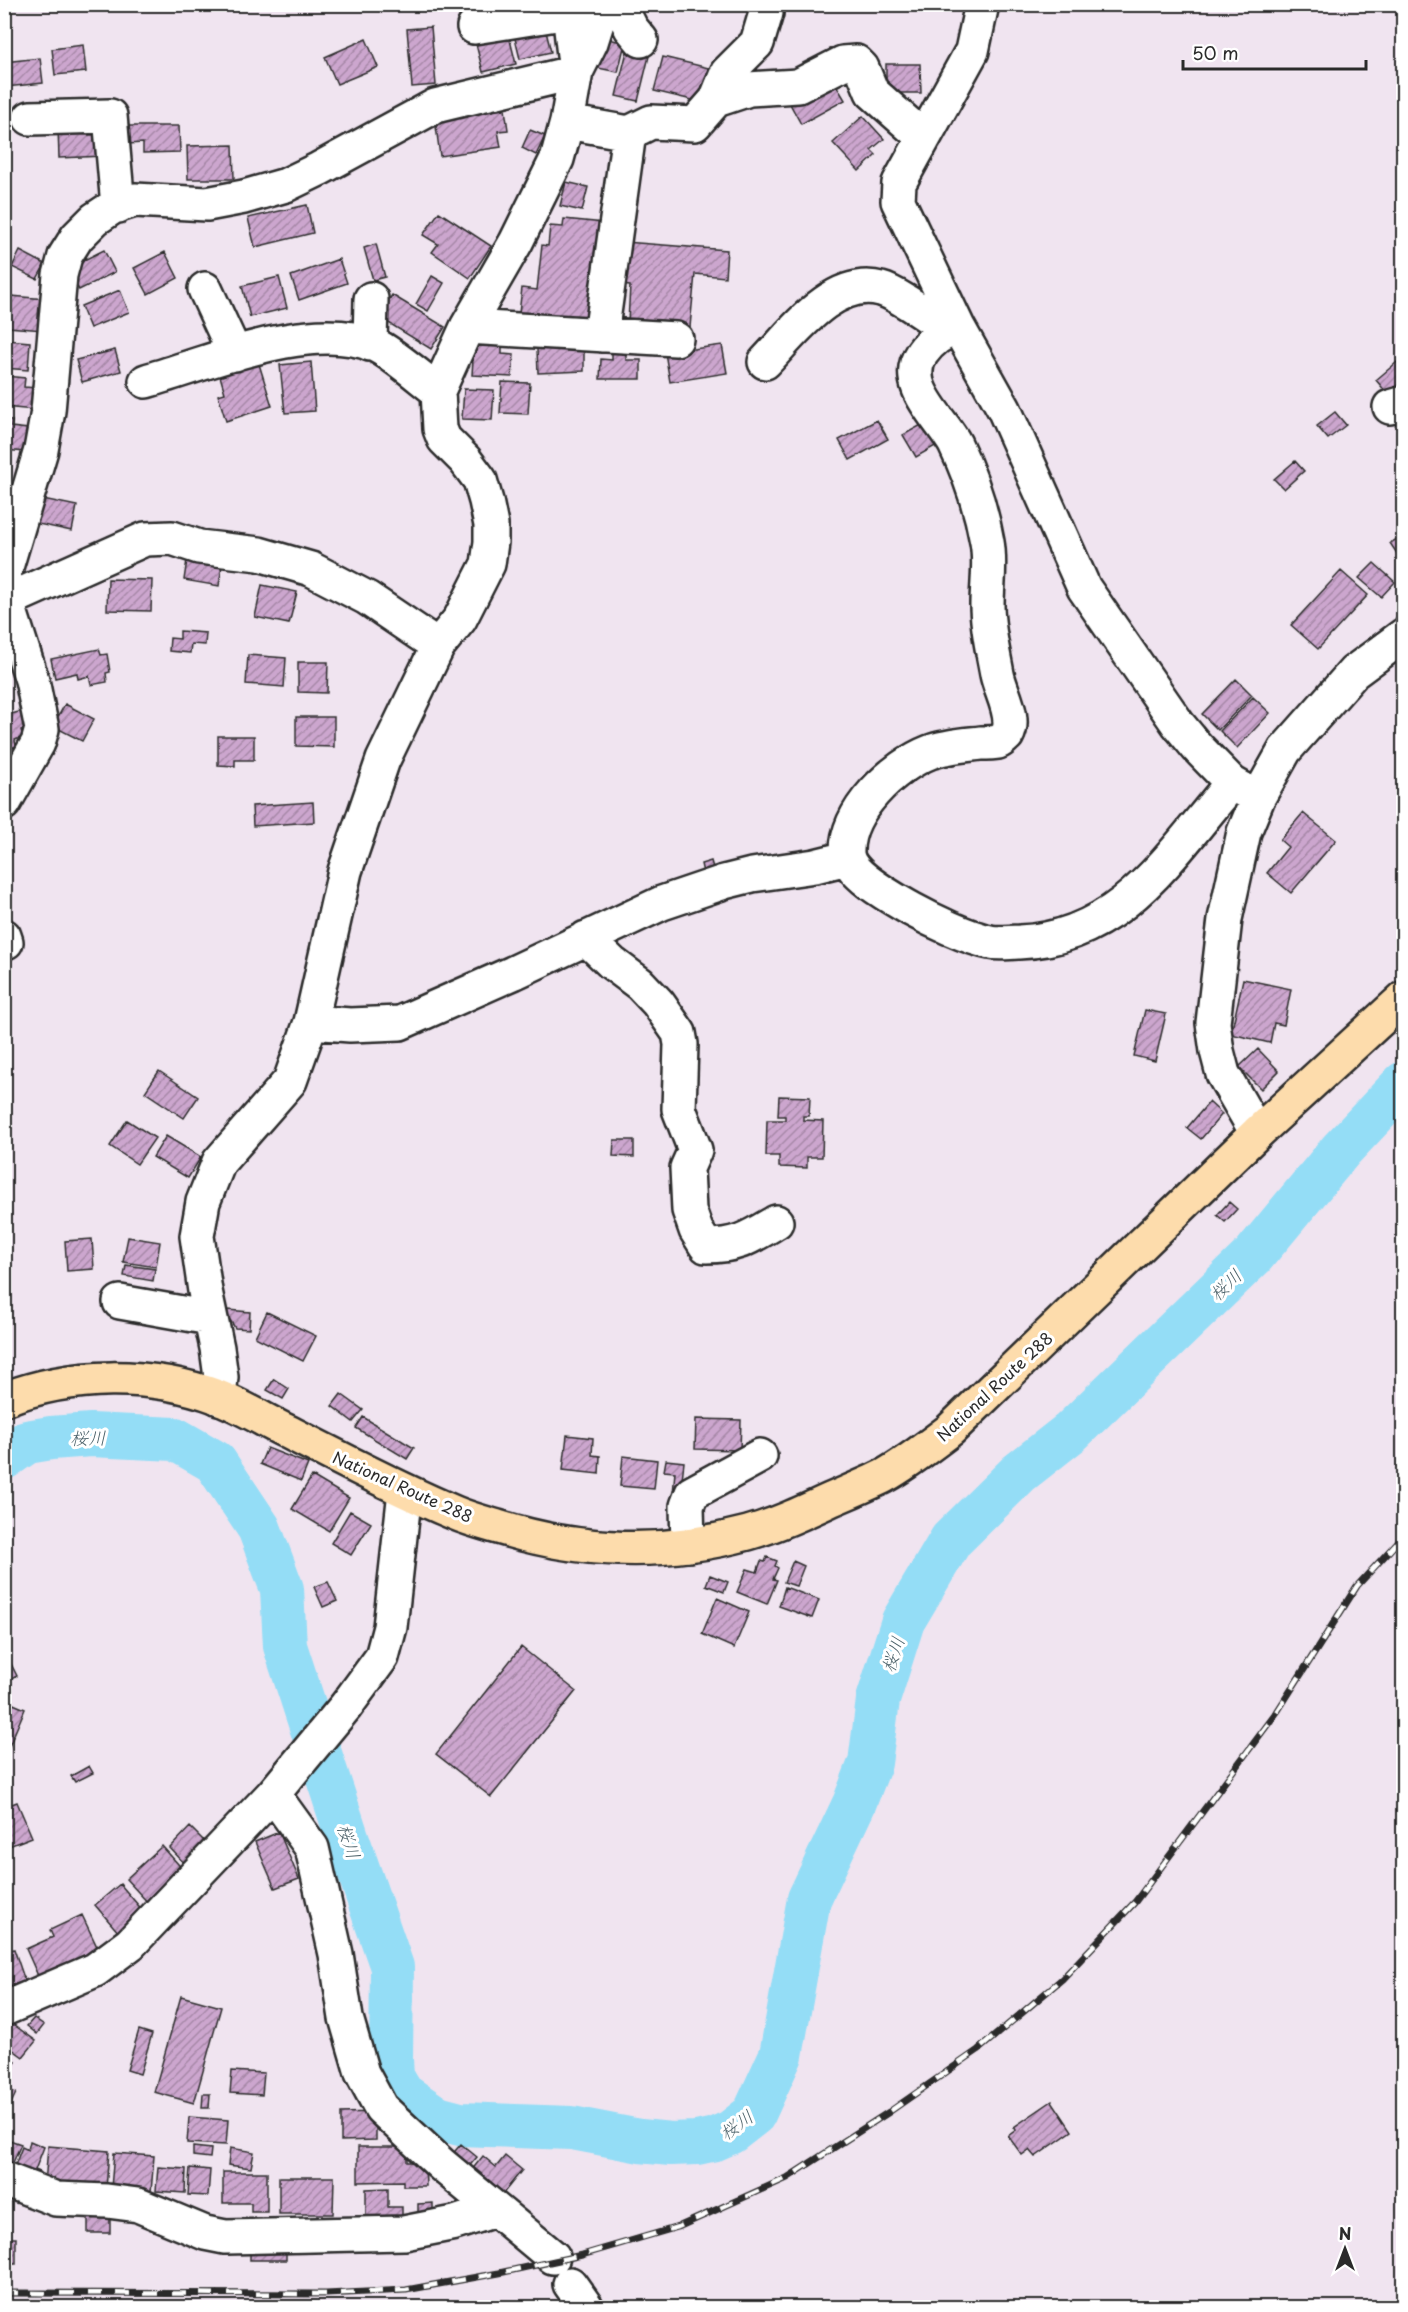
<svg xmlns="http://www.w3.org/2000/svg" width="1408" height="2312" font-family="'Playpen Sans','Klee One',sans-serif">
<style>
.lines{fill:none;stroke-linecap:round;stroke-linejoin:round}
.river{stroke:#94ddf6;stroke-width:44}
.building{fill:url(#building-hatch);stroke:#2b2b2b;stroke-width:1.5}
.minor-casing{stroke:#2b2b2b;stroke-width:38}
.highway-casing{stroke:#2b2b2b;stroke-width:38}
.minor{stroke:#fff;stroke-width:33}
.highway{stroke:#fddcac;stroke-width:33}
.rail-casing{stroke:#2b2b2b;stroke-width:7}
.rail{stroke:#fff;stroke-width:4.5;stroke-dasharray:14;stroke-linecap:butt}
.labels{text-anchor:middle;dominant-baseline:central;stroke-width:6;stroke-linejoin:round;paint-order:stroke}
.street-label{font-size:16px;fill:#2b2b2b;stroke:#fff}
.water-label{font-size:18px;font-style:italic;fill:#4a6068;stroke:#fff}
</style>
<defs>
<pattern id="building-hatch" width="6" height="6" patternUnits="userSpaceOnUse" patternTransform="scale(1.5)"><rect width="6" height="6" fill="#cca6ce"/><path d="M-1 1l2-2M0 6l6-6M5 7l2-2" fill="none" stroke="#a687a7"/></pattern>
</defs>
<rect width="100%" height="100%" fill="#f0e4f0"/>
<filter id="ink" filterUnits="userSpaceOnUse"><feTurbulence type="fractalNoise" baseFrequency=".0167" numOctaves="2"/><feDisplacementMap in="SourceGraphic" scale="12" xChannelSelector="R" yChannelSelector="G"/><feConvolveMatrix kernelMatrix="1 2 1 2 8 2 1 2 1" color-interpolation-filters="sRGB"/></filter>
<g filter="url(#ink)">
<g class="lines">
<path class="river" d="M 4,1458 L 27,1442 L 51,1438 L 91,1435 L 175,1439 L 215,1462 L 259,1528 L 282,1589 L 285,1646 L 347,1837 L 392,1967 L 391,2059 L 392,2077 L 402,2094 L 437,2118 L 460,2124 L 572,2128 L 640,2141 L 671,2144 L 697,2143 L 715,2139 L 731,2132 L 754,2114 L 781,2055 L 809,1899 L 854,1804 L 870,1763 L 878,1700 L 903,1621 L 951,1540 L 1019,1473 L 1071,1432 L 1253,1256 L 1341,1150 L 1404,1083"/>
</g>
<path class="building" d="M 544,23 L 551,52 L 520,59 L 513,30 Z
M 431,27 L 436,85 L 412,87 L 407,29 Z
M 508,32 L 516,64 L 483,72 L 475,40 Z
M 605,38 L 625,43 L 618,72 L 598,68 Z
M 366,39 L 378,67 L 337,84 L 325,57 Z
M 629,43 L 651,48 L 638,101 L 616,96 Z
M 83,45 L 86,72 L 55,75 L 52,49 Z
M 663,57 L 713,69 L 705,103 L 654,91 Z
M 40,58 L 43,83 L 6,87 L 4,62 Z
M 886,64 L 920,64 L 921,93 L 886,93 Z
M 832,78 L 845,100 L 801,124 L 789,102 Z
M 505,109 L 508,130 L 498,131 L 501,147 L 440,156 L 435,119 Z
M 863,116 L 884,139 L 871,150 L 876,155 L 859,171 L 833,143 Z
M 127,126 L 179,126 L 180,152 L 143,153 L 143,143 L 128,144 Z
M 58,127 L 103,130 L 104,156 L 59,158 Z
M 530,130 L 545,136 L 536,155 L 522,148 Z
M 233,145 L 234,179 L 188,179 L 187,146 Z
M 566,182 L 588,187 L 582,211 L 560,206 Z
M 307,205 L 313,233 L 255,247 L 248,218 Z
M 439,212 L 491,246 L 470,278 L 432,252 L 438,244 L 423,235 Z
M 564,219 L 604,223 L 588,321 L 519,313 L 522,288 L 537,290 L 542,245 L 548,246 L 550,226 L 563,227 Z
M 625,242 L 727,250 L 725,277 L 695,274 L 690,327 L 628,322 L 630,286 L 621,285 Z
M 376,244 L 385,277 L 373,280 L 364,248 Z
M 104,250 L 115,272 L 79,290 L 68,268 Z
M 20,251 L 45,264 L 37,279 L 12,267 Z
M 165,252 L 178,278 L 148,294 L 134,268 Z
M 339,259 L 347,283 L 299,300 L 291,276 Z
M 432,276 L 444,283 L 428,311 L 416,304 Z
M 279,277 L 287,308 L 250,317 L 242,286 Z
M 120,290 L 129,312 L 90,328 L 81,306 Z
M 392,295 L 445,327 L 431,349 L 379,317 Z
M 11,296 L 46,299 L 43,330 L 8,327 Z
M 7,340 L 30,342 L 28,370 L 4,368 Z
M 474,343 L 502,344 L 502,354 L 514,355 L 512,377 L 472,375 Z
M 722,345 L 727,373 L 670,382 L 665,353 Z
M 584,347 L 584,371 L 538,373 L 537,349 Z
M 612,349 L 626,350 L 626,360 L 641,360 L 641,379 L 600,379 L 601,359 L 612,360 Z
M 115,350 L 121,371 L 82,382 L 76,360 Z
M 1403,357 L 1404,388 L 1391,398 L 1376,380 Z
M 311,362 L 315,411 L 285,413 L 280,365 Z
M 259,364 L 272,406 L 226,421 L 218,395 L 225,393 L 220,376 Z
M 5,376 L 25,378 L 24,387 L 37,388 L 34,410 L 4,407 Z
M 502,382 L 530,383 L 528,414 L 500,413 Z
M 464,389 L 494,390 L 492,420 L 462,419 Z
M 1335,412 L 1346,425 L 1328,439 L 1317,426 Z
M 4,420 L 12,421 L 11,427 L 28,429 L 26,452 L 4,450 Z
M 877,420 L 888,439 L 850,460 L 839,440 Z
M 925,423 L 937,445 L 916,457 L 903,435 Z
M 1295,461 L 1304,471 L 1284,489 L 1274,479 Z
M 43,499 L 77,506 L 72,531 L 38,524 Z
M 1404,535 L 1404,564 L 1390,543 Z
M 187,560 L 222,565 L 219,586 L 184,580 Z
M 1374,563 L 1395,582 L 1381,597 L 1359,578 Z
M 1341,571 L 1368,595 L 1318,649 L 1291,625 Z
M 108,579 L 152,580 L 151,611 L 107,610 Z
M 262,585 L 297,592 L 289,624 L 255,617 Z
M 180,631 L 206,633 L 205,645 L 191,644 L 190,653 L 169,651 L 170,638 L 180,639 Z
M 99,649 L 101,655 L 107,654 L 110,672 L 106,673 L 107,682 L 91,685 L 89,676 L 78,679 L 77,673 L 55,678 L 51,659 Z
M 248,655 L 286,658 L 284,687 L 246,684 Z
M 298,662 L 328,662 L 327,693 L 298,692 Z
M 1236,679 L 1252,695 L 1218,730 L 1202,714 Z
M 1253,697 L 1270,713 L 1237,748 L 1220,731 Z
M 65,704 L 94,719 L 82,741 L 53,726 Z
M 26,710 L 31,727 L 21,730 L 23,737 L 15,740 L 16,746 L 9,749 L 10,752 L 4,754 L 4,716 Z
M 296,717 L 334,717 L 334,747 L 296,746 Z
M 218,736 L 254,736 L 254,760 L 235,760 L 235,766 L 218,765 Z
M 313,802 L 314,822 L 253,826 L 252,806 Z
M 1303,813 L 1336,840 L 1291,893 L 1267,873 L 1288,847 L 1280,840 Z
M 711,861 L 716,878 L 705,881 L 701,864 Z
M 1243,979 L 1291,989 L 1284,1025 L 1274,1023 L 1270,1043 L 1231,1034 Z
M 1145,1010 L 1166,1014 L 1155,1061 L 1134,1056 Z
M 1258,1049 L 1279,1071 L 1261,1089 L 1239,1067 Z
M 159,1071 L 198,1097 L 184,1118 L 145,1092 Z
M 779,1096 L 810,1097 L 809,1116 L 803,1116 L 803,1120 L 823,1121 L 822,1157 L 807,1157 L 807,1168 L 779,1167 L 779,1156 L 766,1156 L 767,1120 L 785,1120 L 785,1116 L 778,1116 Z
M 1209,1102 L 1222,1114 L 1201,1139 L 1187,1128 Z
M 127,1120 L 155,1138 L 137,1164 L 110,1146 Z
M 166,1136 L 201,1157 L 188,1178 L 153,1157 Z
M 614,1140 L 634,1140 L 634,1157 L 613,1156 Z
M 1229,1202 L 1237,1209 L 1225,1222 L 1217,1215 Z
M 128,1237 L 160,1242 L 156,1267 L 123,1262 Z
M 92,1239 L 94,1269 L 67,1271 L 65,1241 Z
M 126,1265 L 155,1269 L 153,1281 L 124,1276 Z
M 227,1310 L 250,1312 L 249,1329 L 235,1328 L 227,1315 Z
M 267,1312 L 316,1336 L 303,1361 L 255,1337 Z
M 274,1379 L 289,1389 L 283,1399 L 267,1390 Z
M 341,1394 L 363,1410 L 353,1422 L 332,1406 Z
M 363,1417 L 414,1448 L 407,1459 L 356,1428 Z
M 696,1419 L 741,1420 L 740,1450 L 695,1449 Z
M 567,1435 L 593,1438 L 592,1455 L 600,1456 L 599,1474 L 563,1470 Z
M 267,1448 L 308,1464 L 301,1481 L 260,1464 Z
M 623,1456 L 657,1460 L 654,1489 L 620,1486 Z
M 666,1460 L 684,1462 L 679,1505 L 672,1504 L 675,1472 L 664,1471 Z
M 312,1476 L 349,1498 L 329,1531 L 292,1509 Z
M 350,1511 L 371,1523 L 351,1555 L 331,1543 Z
M 767,1557 L 777,1561 L 775,1566 L 778,1568 L 773,1579 L 777,1580 L 767,1604 L 737,1592 L 747,1569 L 757,1572 L 761,1561 L 765,1562 Z
M 793,1561 L 804,1566 L 796,1586 L 784,1582 Z
M 710,1575 L 728,1582 L 724,1592 L 706,1585 Z
M 328,1582 L 337,1601 L 323,1607 L 314,1587 Z
M 785,1587 L 819,1600 L 812,1618 L 779,1606 Z
M 717,1598 L 749,1612 L 734,1648 L 702,1634 Z
M 521,1647 L 576,1691 L 491,1797 L 436,1754 Z
M 4,1650 L 17,1676 L 4,1683 Z
M 4,1700 L 25,1709 L 4,1758 Z
M 89,1766 L 93,1773 L 75,1782 L 71,1776 Z
M 17,1802 L 32,1837 L 4,1848 L 4,1807 Z
M 190,1827 L 206,1843 L 185,1864 L 170,1848 Z
M 279,1832 L 299,1879 L 275,1888 L 255,1842 Z
M 162,1846 L 186,1873 L 151,1906 L 126,1879 Z
M 120,1884 L 144,1912 L 119,1933 L 95,1905 Z
M 82,1915 L 99,1951 L 39,1978 L 26,1949 L 53,1937 L 50,1930 Z
M 14,1949 L 25,1981 L 4,1988 L 4,1952 Z
M 181,1996 L 221,2007 L 194,2103 L 154,2092 Z
M 34,2018 L 44,2025 L 37,2034 L 27,2026 Z
M 10,2022 L 36,2041 L 23,2057 L 4,2043 L 4,2029 Z
M 139,2030 L 152,2034 L 140,2074 L 127,2070 Z
M 4,2054 L 16,2062 L 4,2077 Z
M 232,2071 L 264,2073 L 262,2095 L 230,2093 Z
M 4,2088 L 16,2093 L 8,2110 L 4,2108 Z
M 203,2094 L 210,2094 L 209,2108 L 202,2108 Z
M 1052,2101 L 1072,2131 L 1035,2157 L 1029,2150 L 1022,2155 L 1008,2136 L 1016,2130 L 1014,2127 Z
M 376,2112 L 376,2140 L 341,2141 L 341,2113 Z
M 189,2117 L 228,2120 L 226,2145 L 187,2143 Z
M 4,2138 L 21,2144 L 11,2167 L 4,2165 Z
M 30,2141 L 44,2147 L 35,2170 L 40,2172 L 36,2182 L 12,2173 L 22,2147 L 28,2150 Z
M 461,2144 L 477,2157 L 466,2170 L 450,2157 Z
M 48,2146 L 109,2151 L 106,2189 L 45,2185 Z
M 193,2147 L 211,2149 L 210,2158 L 193,2156 Z
M 358,2147 L 407,2147 L 407,2162 L 425,2162 L 426,2186 L 403,2186 L 403,2181 L 358,2182 Z
M 230,2148 L 254,2152 L 251,2168 L 228,2165 Z
M 114,2153 L 154,2156 L 151,2192 L 111,2188 Z
M 483,2156 L 496,2167 L 505,2156 L 522,2170 L 497,2201 L 467,2176 Z
M 158,2167 L 186,2169 L 185,2193 L 156,2191 Z
M 190,2168 L 210,2170 L 208,2196 L 188,2195 Z
M 223,2172 L 267,2172 L 267,2212 L 251,2212 L 251,2203 L 223,2203 Z
M 279,2177 L 334,2177 L 333,2214 L 279,2214 Z
M 388,2188 L 388,2207 L 402,2207 L 402,2224 L 366,2225 L 366,2189 Z
M 433,2203 L 433,2215 L 418,2215 L 418,2204 Z
M 88,2214 L 110,2214 L 110,2233 L 88,2233 Z
M 4,2238 L 16,2238 L 16,2264 L 4,2264 Z
M 250,2244 L 286,2244 L 286,2260 L 250,2260 Z"/>
<g class="lines">
<g class="minor-casing">
<path id="minor" d="M 619,4 L 631,28 L 641,40
M 982,4 L 972,51 L 899,183 L 898,201 L 958,327 L 1004,409 L 1084,588 L 1178,724 L 1197,747 L 1232,783 L 1258,798
M 474,27 L 569,12
M 716,100 L 749,89 L 798,86 L 843,63 L 856,62 L 862,68 L 872,92 L 924,138
M 30,118 L 110,116 L 118,206
M 567,122 L 629,133 L 651,122 L 695,124 L 716,100 L 727,73 L 757,43 L 766,13
M 205,289 L 235,354
M 467,327 L 676,339
M 958,327 C 943,332 931,340 922,353 C 900,385 941,418 955,444 C 970,475 981,508 987,542 C 991,563 987,584 987,605 C 987,627 993,652 997,674 C 1000,691 1017,718 1007,735 C 1005,737 1001,741 998,742 C 993,743 986,743 981,743 C 964,745 946,746 930,752 C 894,766 845,811 847,854 C 849,875 894,899 911,909 C 931,920 968,938 990,942 C 999,944 1010,942 1019,942 C 1122,939 1172,852 1232,783
M 601,335 L 629,133
M 370,344 L 371,299
M 765,362 C 793,333 834,276 881,289 C 897,293 933,320 949,330
M 146,381 C 212,362 310,319 375,345 C 391,352 422,379 438,391
M 1390,407 L 1404,403
M 4,574 L 41,450 L 48,411 L 60,275 L 65,256 L 77,237 L 95,219 L 113,207 L 135,200 L 207,204 L 244,197 L 286,185 L 319,169 L 435,106 L 576,72 L 591,42 L 603,4
M 4,592 L 32,680 L 42,729 L 38,743 L 4,803
M 4,602 L 145,539 L 172,538 L 199,547 L 259,554 L 311,569 L 367,598 L 438,646
M 4,936 L 6,942
M 586,938 L 612,963 L 640,984 L 658,1003 L 679,1033 L 681,1044 L 679,1109 L 695,1150 L 687,1168 L 689,1210 L 696,1230 L 706,1246 C 738,1246 749,1238 776,1222
M 311,1022 L 350,1025 L 400,1023 L 513,973 L 662,903 L 724,882 L 752,875 L 815,866 L 847,858
M 1257,1133 L 1223,1074 L 1217,1051 L 1213,1023 L 1225,919 L 1244,832 L 1258,798 L 1285,750 L 1354,672 L 1404,635
M 120,1302 L 210,1318
M 219,1398 L 221,1377 L 217,1348 L 205,1291 L 197,1236 L 203,1202 L 219,1162 L 290,1081 L 311,1022 L 345,871 L 383,760 L 438,646 L 460,619 L 488,564 L 491,542 L 491,525 L 486,501 L 480,480 L 465,460 L 444,439 L 440,429 L 438,391 L 467,327 L 516,242 L 557,159 L 567,122 L 576,72 L 568,4
M 688,1545 L 687,1506 L 692,1493 L 760,1456
M 273,1794 L 312,1848 L 336,1954 L 346,2018 L 362,2073 L 381,2108 L 442,2165 L 553,2257
M 4,2009 L 95,1970 L 130,1944 L 273,1794 L 346,1706 L 382,1657 L 390,1627 L 405,1491
M 4,2179 L 56,2199 L 107,2201 L 138,2205 L 205,2233 L 225,2237 L 404,2233 L 455,2223 L 495,2210
M 570,2284 L 587,2308"/>
</g>
<g class="highway-casing">
<path id="highway" d="M 4,1399 C 72,1373 150,1372 218,1397 C 241,1406 264,1420 286,1431 C 342,1459 397,1489 455,1513 C 469,1519 484,1523 498,1527 C 582,1553 663,1556 748,1533 C 776,1525 802,1513 828,1501 C 846,1493 866,1485 884,1476 C 907,1463 929,1446 950,1430 L 1257,1133 L 1404,998"/>
</g>
<use href="#minor" class="minor"/>
<use href="#highway" class="highway"/>
<g class="rail-casing">
<path id="rail" d="M 4,2293 L 326,2294 L 406,2290 L 499,2273 L 582,2255 L 678,2227 L 787,2178 L 889,2112 L 978,2050 L 1062,1979 L 1135,1902 L 1277,1712 L 1357,1586 L 1404,1535"/>
</g>
<use href="#rail" class="rail"/>
</g>
</g>
<g class="labels">
<g class="street-label">
<text transform="translate(994 1386) rotate(-43)">National Route 288</text>
<text transform="translate(403 1486) rotate(24)">National Route 288</text>
</g>
<g class="water-label">
<text transform="translate(1225 1284) rotate(-44)">桜川</text>
<text transform="translate(88 1437) rotate(-1)">桜川</text>
<text transform="translate(892 1654) rotate(-72)">桜川</text>
<text transform="translate(350 1841) rotate(72)">桜川</text>
<text transform="translate(736 2124) rotate(-36)">桜川</text>
</g>
</g>
<rect width="1408" height="2312" fill="none" stroke="#fff" stroke-width="24"/>
<rect x="12" y="12" width="1384" height="2288" fill="none" stroke="#2b2b2b" stroke-width="2" filter="url(#ink)"/>
<g transform="translate(1345 2249)" stroke="#ffffff" stroke-width="4.5" paint-order="stroke">
<path d="M0-4.5L10 22L0 15L-10 22Z" fill="#2b2b2b"/>
<text y="-9" font-size="16" font-weight="bold" text-anchor="middle" fill="#2b2b2b">N</text>
</g>
<path d="M1183 60v9h183v-9" fill="none" stroke="#2b2b2b" stroke-width="3"/>
<text x="1192" y="60" font-size="18" fill="#2b2b2b" stroke="#ffffff" stroke-width="4.5" paint-order="stroke">50 m</text>
</svg>
